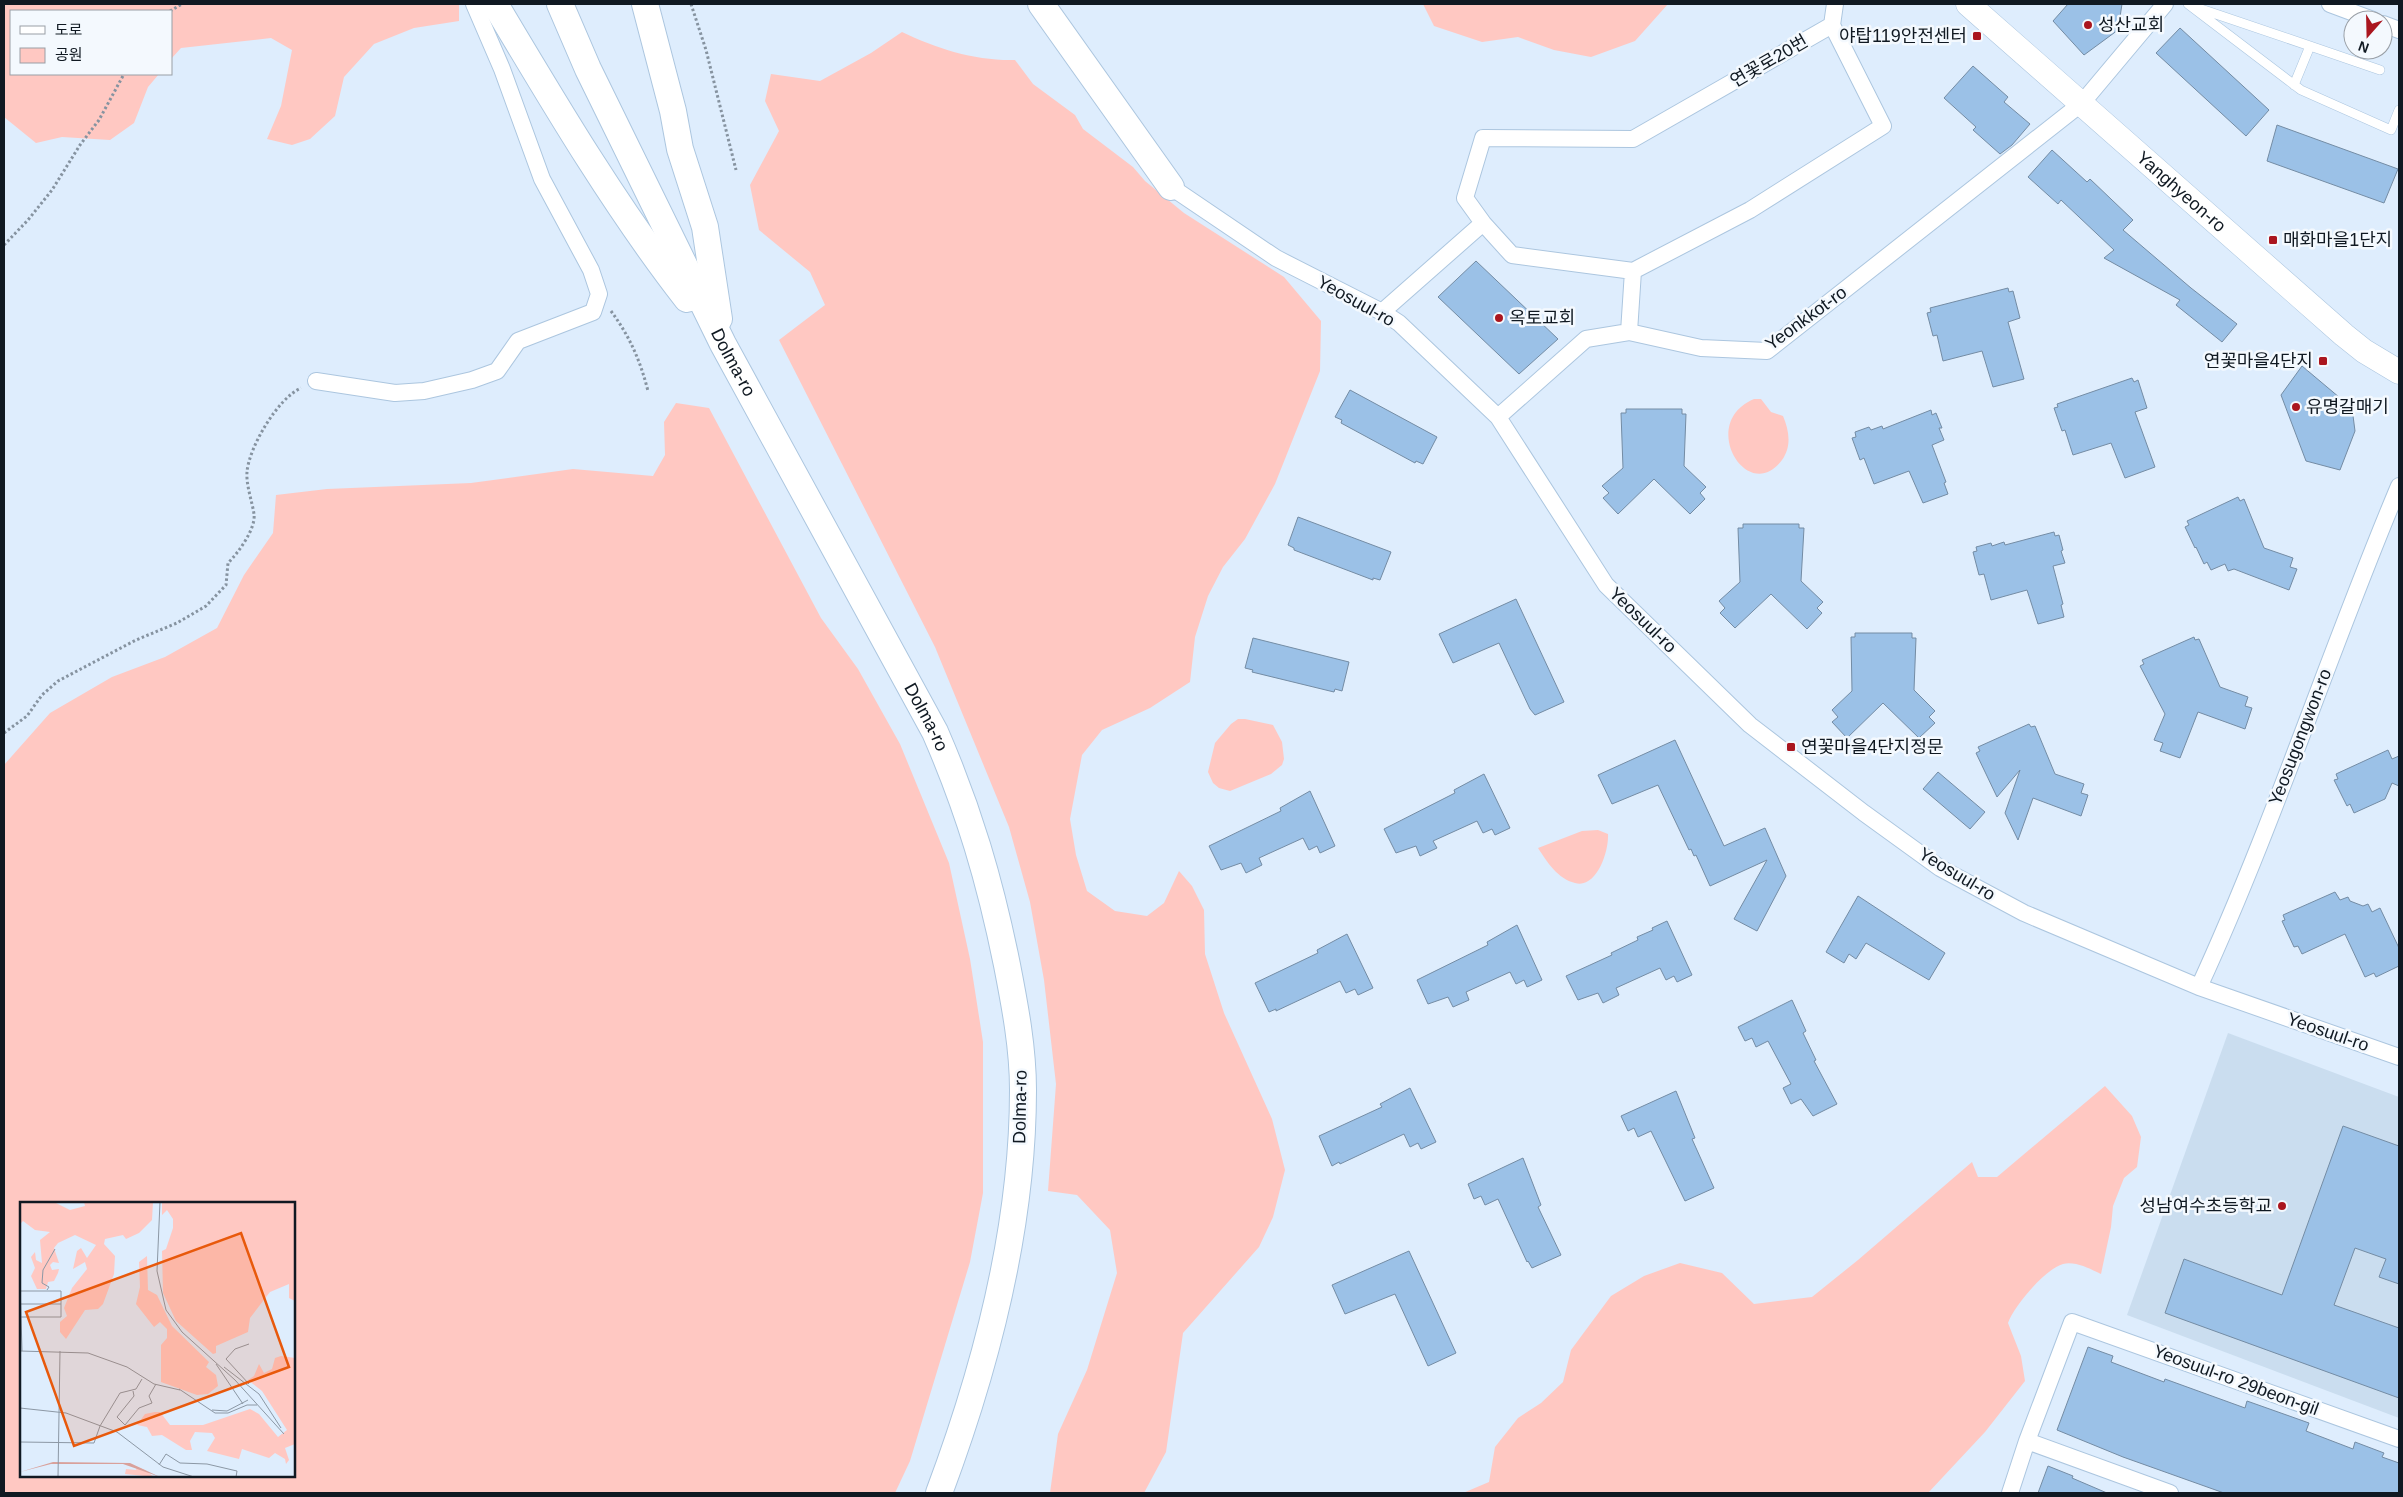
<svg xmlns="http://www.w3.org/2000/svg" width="2403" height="1497" font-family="Arial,'Noto Sans KR',sans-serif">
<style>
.built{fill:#caddef}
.green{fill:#ffc8c2;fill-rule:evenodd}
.building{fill:#9bc1e7;stroke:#748ca4}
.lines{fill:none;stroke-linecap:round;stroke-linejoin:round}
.service-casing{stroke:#acc6df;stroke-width:10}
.minor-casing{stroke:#acc6df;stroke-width:18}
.secondary-casing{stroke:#acc6df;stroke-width:25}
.primary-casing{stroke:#acc6df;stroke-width:28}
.path{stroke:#8693a0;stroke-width:3;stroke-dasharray:2.5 2.5;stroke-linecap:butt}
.service{stroke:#fff;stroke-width:9}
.minor{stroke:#fff;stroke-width:16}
.secondary{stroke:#fff;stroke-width:24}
.primary{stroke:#fff;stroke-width:26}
.poi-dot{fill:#aa161f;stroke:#f4f9fe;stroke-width:2}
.labels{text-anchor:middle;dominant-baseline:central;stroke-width:5;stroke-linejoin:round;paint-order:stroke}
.poi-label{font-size:18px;fill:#101922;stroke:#f4f9fe;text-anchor:start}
.street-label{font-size:18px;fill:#101922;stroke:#f4f9fe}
.inset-road{fill:none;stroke:#8c98a5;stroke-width:1}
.view{fill:#e8590c;fill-opacity:0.15;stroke:#e8590c;stroke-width:2.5}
.inset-edge{fill:none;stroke:#101922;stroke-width:2.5}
</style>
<rect width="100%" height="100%" fill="#deedfd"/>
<path class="built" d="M 2228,1033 L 2399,1097 L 2399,1418 L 2127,1315 Z"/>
<path class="green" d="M 4,4 L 459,4 L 459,21 L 414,28 L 374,44 L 344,77 L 335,116 L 310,139 L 292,145 L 267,139 L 281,106 L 292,50 L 271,38 L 181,48 L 171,59 L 171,11 L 11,11 L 11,74 L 159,74 L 148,87 L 134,123 L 110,140 L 62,137 L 36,143 L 4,117 Z
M 1423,4 L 1668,4 L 1635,41 L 1591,57 L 1554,50 L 1518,37 L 1482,42 L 1434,26 Z
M 902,32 C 938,49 975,61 1015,60 L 1033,84 L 1075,115 L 1083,129 L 1133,167 L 1145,181 L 1184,213 L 1284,277 L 1321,321 L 1320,371 L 1275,484 L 1245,539 L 1223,567 L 1208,596 L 1195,637 L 1190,682 L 1150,708 L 1102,730 L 1082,755 L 1070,819 L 1076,855 L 1087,891 L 1115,911 L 1147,916 L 1164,903 L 1179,871 L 1192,886 L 1204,910 L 1205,954 L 1224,1013 L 1272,1119 L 1285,1170 L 1273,1217 L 1259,1247 L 1183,1333 L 1166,1452 L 1144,1493 L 1050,1493 L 1058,1434 L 1087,1370 L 1117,1273 L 1110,1230 L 1077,1195 L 1048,1191 L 1056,1084 L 1044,980 L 1030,902 L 1009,827 L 935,647 L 779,340 L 825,305 L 810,272 L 759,230 L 750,185 L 779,131 L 765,101 L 771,74 L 820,81 L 871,53 Z
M 1754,399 L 1761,399 L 1771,412 L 1783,416 C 1789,430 1792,446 1782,460 C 1748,506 1697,423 1754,399 Z
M 676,403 L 709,408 L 821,618 L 858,669 L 900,744 L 949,863 L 970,959 L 983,1042 L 983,1193 L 970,1262 L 910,1461 L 895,1493 L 4,1493 L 4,765 L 50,713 L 112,677 L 165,657 L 217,628 L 244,575 L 273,533 L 276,495 L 327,489 L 471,483 L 573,469 L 653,476 L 665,455 L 664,422 ZM 21,1203 L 294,1203 L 294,1476 L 21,1476 Z
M 1238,719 L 1245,719 L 1273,725 L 1282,742 L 1284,759 L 1282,765 L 1271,774 L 1230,791 L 1219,788 L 1213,783 L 1208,772 L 1215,743 L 1231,724 Z
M 1598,830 L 1608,834 C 1609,851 1597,889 1575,883 C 1558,879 1547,862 1538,848 L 1582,831 Z
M 2105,1086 L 2132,1116 L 2141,1137 L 2137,1167 L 2124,1178 L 2113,1206 L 2111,1227 L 2101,1274 C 2090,1269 2076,1261 2063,1264 C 2045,1269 2014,1306 2008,1323 L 2021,1356 L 2025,1381 L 1985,1432 L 1928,1493 L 1463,1493 L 1489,1482 L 1495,1447 L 1518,1418 L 1541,1403 L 1563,1382 L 1571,1350 L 1611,1296 L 1644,1276 L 1680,1263 L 1722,1273 L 1754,1304 L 1812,1297 L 1858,1260 L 1972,1162 L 1978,1177 L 1997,1177 Z"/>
<path class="building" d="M 2068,4 L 2122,4 L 2118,30 L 2084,55 L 2053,21 Z
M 2180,28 L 2269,110 L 2246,136 L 2156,53 Z
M 1973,66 L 2008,97 L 2004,102 L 2030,124 L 2012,145 L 2000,154 L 1973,130 L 1976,127 L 1944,98 Z
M 2277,125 L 2398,169 L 2384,203 L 2267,161 Z
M 2052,150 L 2087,182 L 2090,179 L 2133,220 L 2123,230 L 2191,288 L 2237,324 L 2222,342 L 2176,305 L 2180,300 L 2104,258 L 2114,250 L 2061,200 L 2058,204 L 2028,177 Z
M 1476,261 L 1558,339 L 1519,374 L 1438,297 Z
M 2008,288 L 2009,292 L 2013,291 L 2020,318 L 2008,322 L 2024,379 L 1993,387 L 1982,351 L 1943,361 L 1937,335 L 1933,336 L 1927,313 L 1931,312 L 1930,308 Z
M 2302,366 L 2352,408 L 2355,431 L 2340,470 L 2306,461 L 2281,395 Z
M 2132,378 L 2134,382 L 2138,380 L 2147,408 L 2135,412 L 2155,467 L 2125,478 L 2111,443 L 2073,455 L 2065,430 L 2062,431 L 2054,408 L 2058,407 L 2057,404 Z
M 1350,390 L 1437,437 L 1423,464 L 1416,461 L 1415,463 L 1341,423 L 1342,420 L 1335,417 Z
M 1626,409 L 1682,409 L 1682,414 L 1686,414 L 1684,466 L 1706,487 L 1700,493 L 1705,499 L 1690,514 L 1654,479 L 1618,514 L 1603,498 L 1609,493 L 1602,486 L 1623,468 L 1621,413 L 1626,413 Z
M 1931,410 L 1932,415 L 1936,413 L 1942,428 L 1939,428 L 1944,440 L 1932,445 L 1946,482 L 1944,483 L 1948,494 L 1923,503 L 1909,471 L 1874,484 L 1864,458 L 1860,460 L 1852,438 L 1856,437 L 1855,432 L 1869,427 L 1871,430 L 1882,426 L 1883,429 Z
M 2238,497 L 2240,501 L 2244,499 L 2264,548 L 2293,558 L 2290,567 L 2297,569 L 2289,590 L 2234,569 L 2228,571 L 2225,564 L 2211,570 L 2207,562 L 2204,564 L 2196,547 L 2195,548 L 2185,527 L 2189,525 L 2187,521 Z
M 1298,517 L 1391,552 L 1380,580 L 1373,578 L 1373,580 L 1294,550 L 1294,548 L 1288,545 Z
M 1743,524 L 1799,524 L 1799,528 L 1804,528 L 1801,581 L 1823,602 L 1817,608 L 1822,613 L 1807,629 L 1771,594 L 1735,628 L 1720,613 L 1725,608 L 1719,601 L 1740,582 L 1738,528 L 1743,528 Z
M 2054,532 L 2055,536 L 2059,535 L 2063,550 L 2061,551 L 2065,563 L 2053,566 L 2063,604 L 2061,605 L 2064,617 L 2038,624 L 2027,590 L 1991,600 L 1984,574 L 1979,575 L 1973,552 L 1977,551 L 1976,547 L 1991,543 L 1992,546 L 2004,542 L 2005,545 Z
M 1516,599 L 1564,702 L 1535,715 L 1530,709 L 1499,643 L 1453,663 L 1439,634 Z
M 1855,633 L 1912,633 L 1912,638 L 1916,638 L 1914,690 L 1935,711 L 1929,717 L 1935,723 L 1919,738 L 1883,703 L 1847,738 L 1832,722 L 1838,717 L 1832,710 L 1852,691 L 1851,637 L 1855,637 Z
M 2194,637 L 2195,640 L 2199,639 L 2220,687 L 2248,697 L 2245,706 L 2252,708 L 2245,729 L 2198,712 L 2180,758 L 2160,751 L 2163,743 L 2154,740 L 2165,714 L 2140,666 L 2144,664 L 2142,660 Z
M 1253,638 L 1349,662 L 1342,691 L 1335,689 L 1334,692 L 1252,672 L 1253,670 L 1245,668 Z
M 2029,724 L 2031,727 L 2035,726 L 2055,774 L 2084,784 L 2081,793 L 2088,795 L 2081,816 L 2033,798 L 2018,840 L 2005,813 L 2020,770 L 1997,797 L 1976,753 L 1980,751 L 1978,747 Z
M 1675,740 L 1724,846 L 1765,828 L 1786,876 L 1757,931 L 1734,919 L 1767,860 L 1710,886 L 1696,855 L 1694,856 L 1691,849 L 1689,850 L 1658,785 L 1612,804 L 1598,775 Z
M 2388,750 L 2392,759 L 2399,756 L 2399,786 L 2392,783 L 2385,799 L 2354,813 L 2350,804 L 2347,806 L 2334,780 L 2338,779 L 2336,774 Z
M 1938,772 L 1985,812 L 1970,829 L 1923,789 Z
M 1484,774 L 1510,828 L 1495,835 L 1492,829 L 1483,833 L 1477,821 L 1433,841 L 1437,848 L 1420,856 L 1416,846 L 1396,853 L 1384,829 L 1455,793 L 1454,790 Z
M 1310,791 L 1335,846 L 1320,853 L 1317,846 L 1309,850 L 1303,838 L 1259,858 L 1262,865 L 1246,873 L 1241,863 L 1221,870 L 1209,846 L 1281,811 L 1280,808 Z
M 2335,892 L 2340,900 L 2348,897 L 2350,901 L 2363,906 L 2368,904 L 2372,912 L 2380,908 L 2399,948 L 2399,966 L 2376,977 L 2374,973 L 2365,977 L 2345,934 L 2302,954 L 2298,946 L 2294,947 L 2282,921 L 2285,920 L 2283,915 Z
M 1858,896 L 1945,953 L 1929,980 L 1866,943 L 1856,959 L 1849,954 L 1844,963 L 1826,952 Z
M 1667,921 L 1692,975 L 1677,982 L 1674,976 L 1666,980 L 1660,968 L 1616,988 L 1619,995 L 1603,1003 L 1598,993 L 1578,1000 L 1566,976 L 1612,955 L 1611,953 L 1638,940 L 1637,937 L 1653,930 L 1652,928 Z
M 1517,925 L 1542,980 L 1527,987 L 1524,980 L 1516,984 L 1510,972 L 1466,992 L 1469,1000 L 1453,1007 L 1448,997 L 1428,1004 L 1417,980 L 1488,945 L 1487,942 Z
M 1347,934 L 1373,988 L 1358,995 L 1355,989 L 1346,993 L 1340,981 L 1276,1011 L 1276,1009 L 1269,1012 L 1255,983 L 1318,953 L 1317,950 Z
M 1792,1000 L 1806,1031 L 1803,1033 L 1816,1060 L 1814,1061 L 1837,1104 L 1813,1116 L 1801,1099 L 1791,1104 L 1783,1088 L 1791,1084 L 1768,1041 L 1756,1047 L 1752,1038 L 1745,1041 L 1738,1027 Z
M 1410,1088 L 1436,1142 L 1421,1149 L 1418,1143 L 1410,1147 L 1404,1134 L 1340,1164 L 1339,1162 L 1332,1166 L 1319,1136 L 1382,1107 L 1380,1104 Z
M 1676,1091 L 1695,1138 L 1692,1139 L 1714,1188 L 1685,1201 L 1651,1131 L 1638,1137 L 1634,1128 L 1628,1131 L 1621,1116 Z
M 2343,1126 L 2399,1146 L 2399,1284 L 2379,1277 L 2386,1259 L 2355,1248 L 2334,1305 L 2399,1328 L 2399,1398 L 2165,1313 L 2184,1259 L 2282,1295 Z
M 1523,1158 L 1541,1205 L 1538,1207 L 1561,1255 L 1532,1268 L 1528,1261 L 1527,1262 L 1498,1199 L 1485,1205 L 1481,1196 L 1474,1199 L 1468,1184 Z
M 1409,1251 L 1456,1353 L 1428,1366 L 1395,1294 L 1345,1314 L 1332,1285 Z
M 2088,1347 L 2113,1356 L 2111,1362 L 2164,1382 L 2165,1379 L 2245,1408 L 2247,1401 L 2309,1423 L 2306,1431 L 2353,1449 L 2355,1442 L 2384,1453 L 2382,1457 L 2399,1463 L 2399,1493 L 2224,1493 L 2123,1457 L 2057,1430 Z
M 2048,1466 L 2073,1476 L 2072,1478 L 2107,1493 L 2038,1493 Z"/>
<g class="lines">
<g class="service-casing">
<path id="service" d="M 2188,4 L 2301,90 L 2391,130 L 2399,110
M 2198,8 L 2310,46 L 2294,85
M 2310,46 L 2380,70"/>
</g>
<g class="minor-casing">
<path id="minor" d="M 2330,4 L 2373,20
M 2383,24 L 2399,30
M 1832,25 L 1835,4
M 1165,179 L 1171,187 L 1276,258 L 1382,312 L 1399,323 L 1498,417 L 1606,585 L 1750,725 L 1864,813 L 1940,868 L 2024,913 L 2199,987 L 2399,1057
M 1483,223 L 1512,255 L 1633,271
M 1382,312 L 1483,223 L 1465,198 L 1483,138 L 1633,139 L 1832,25 L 1883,126 L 1750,210 L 1633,271 L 1629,332
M 316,381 L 395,393 L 424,391 L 472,380 L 497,371 L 518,341 L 593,312 L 599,294 L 591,270 L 542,179 L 502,69 L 474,4
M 1498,417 L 1586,339 L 1629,332 L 1701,348 L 1767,351 L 2082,103 L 2165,4
M 2199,987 C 2274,824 2329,652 2399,486
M 2027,1441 L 2170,1493
M 2010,1493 L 2027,1441 L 2072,1322 L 2399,1439"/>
</g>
<g class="secondary-casing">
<g id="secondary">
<path id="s1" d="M 1968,4 L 2344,335 L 2364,351 L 2399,372"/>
</g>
</g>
<g class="primary-casing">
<g id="primary">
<path d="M 495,4 C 554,103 616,208 687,299"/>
<path id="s2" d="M 560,4 L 588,69 L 723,344 L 935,732 C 969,810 990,881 1007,965 C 1015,1006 1023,1048 1023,1090 C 1023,1228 987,1365 939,1493"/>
<path d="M 645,4 L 673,111 L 680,149 L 705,227 L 719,319"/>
<path d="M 1041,4 L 1171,187"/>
</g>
</g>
<path class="path" d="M 691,4 L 706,50 L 736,170
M 170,11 L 182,4
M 4,245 L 28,220 L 52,190 L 80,145 L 99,120 L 124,74
M 611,311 C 630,337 640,360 648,391
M 4,733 L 27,716 L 42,695 L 58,681 L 136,640 L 177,623 L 206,606 L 226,585 L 228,563 C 238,553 256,529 254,514 C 252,501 246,485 247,472 C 249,447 278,398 301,388"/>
<use href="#service" class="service"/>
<use href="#minor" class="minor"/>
<use href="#secondary" class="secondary"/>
<use href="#primary" class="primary"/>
</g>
<g class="poi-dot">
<circle cx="2088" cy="25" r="5"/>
<rect x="1972" y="31" width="10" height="10" rx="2.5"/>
<rect x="2268" y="235" width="10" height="10" rx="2.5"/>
<circle cx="1499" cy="318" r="5"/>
<rect x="2318" y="356" width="10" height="10" rx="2.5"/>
<circle cx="2296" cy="407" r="5"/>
<rect x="1786" y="742" width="10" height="10" rx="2.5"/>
<circle cx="2282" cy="1206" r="5"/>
</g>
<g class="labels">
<g class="poi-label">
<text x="2098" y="25">성산교회</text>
<text x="1967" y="36" text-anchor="end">야탑119안전센터</text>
<text x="2283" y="240">매화마을1단지</text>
<text x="1509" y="318">옥토교회</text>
<text x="2313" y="361" text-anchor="end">연꽃마을4단지</text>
<text x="2306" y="407">유명갈매기</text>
<text x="1801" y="747">연꽃마을4단지정문</text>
<text x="2272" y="1206" text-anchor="end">성남여수초등학교</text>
</g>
<g class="street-label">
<text transform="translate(1769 61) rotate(-30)">연꽃로20번</text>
<text stroke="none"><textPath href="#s1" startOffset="284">Yanghyeon-ro</textPath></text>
<text transform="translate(1356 301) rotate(29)">Yeosuul-ro</text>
<text transform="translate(1806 318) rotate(-36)">Yeonkkot-ro</text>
<text stroke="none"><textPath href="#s2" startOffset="398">Dolma-ro</textPath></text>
<text transform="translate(1643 620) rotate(44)">Yeosuul-ro</text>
<text stroke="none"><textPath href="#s2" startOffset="802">Dolma-ro</textPath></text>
<text transform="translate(2300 737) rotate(-69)">Yeosugongwon-ro</text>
<text transform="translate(1957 874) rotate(31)">Yeosuul-ro</text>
<text transform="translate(2328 1032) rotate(19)">Yeosuul-ro</text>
<text transform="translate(1020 1107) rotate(-89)">Dolma-ro</text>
<text transform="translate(2236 1380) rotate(20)">Yeosuul-ro 29beon-gil</text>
</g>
</g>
<g transform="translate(20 1202)">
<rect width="275" height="275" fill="#deedfd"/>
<path d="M 0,0 L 34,0 L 50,8 L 65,4 L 64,0 L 133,0 L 132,18 L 119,31 L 106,37 L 103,33 L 85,37 L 84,42 L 95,54 L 94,72 L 83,102 L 78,107 L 65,108 L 46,137 L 40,130 L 40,120 L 47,114 L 44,106 L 52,86 L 67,67 L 65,60 L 53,67 L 57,49 L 61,46 L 67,56 L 76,43 L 55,33 L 38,41 L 34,46 L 39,61 L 33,60 L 30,63 L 32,68 L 39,67 L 38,71 L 34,79 L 28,80 L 26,87 L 17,87 L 11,74 L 15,66 L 11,55 L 15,50 L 16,58 L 22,61 L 20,38 L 30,30 L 15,28 L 3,19 L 0,22 ZM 142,0 L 275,0 L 275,99 L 269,96 L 269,82 L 250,90 L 230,116 L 228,130 L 196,144 L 196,151 L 193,152 L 156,119 L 143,91 L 142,49 L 146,47 L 153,26 L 153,17 L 147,8 L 142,13 ZM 127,54 L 128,88 L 137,93 L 152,124 L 189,160 L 186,165 L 196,173 L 198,184 L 188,192 L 177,193 L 141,180 L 141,143 L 147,136 L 147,127 L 140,120 L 134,125 L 116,102 L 120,85 L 119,60 ZM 261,154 L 275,156 L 275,242 L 265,246 L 269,258 L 266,262 L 265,257 L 255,251 L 249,256 L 222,247 L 219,257 L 187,249 L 195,236 L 192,231 L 175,230 L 170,239 L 172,248 L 166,248 L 142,233 L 132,234 L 127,225 L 117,223 L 125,212 L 135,210 L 140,210 L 150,223 L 183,223 L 230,207 L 239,212 L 258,235 L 267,228 L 242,189 L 228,178 L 234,174 L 239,162 L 244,171 L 252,167 L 255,156 ZM 117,265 L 125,268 L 134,275 L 105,272 L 106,267 L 116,268 Z" fill="#ffc8c2"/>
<path d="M 33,260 L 110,261 L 140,275 L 103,262 L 31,262 L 0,270 Z" fill="#d9a19b"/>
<path class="inset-road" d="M 140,0 L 137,69 L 146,108 L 162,130 L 215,178 L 264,232M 0,80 L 2,149M 27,88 L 29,85 L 22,81 L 23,68 L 35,47M 0,89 L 41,89 L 41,115 L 0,115M 0,102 L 41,102M 0,149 L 68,151 L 107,165 L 134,182 L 160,188M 196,162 L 223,202M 204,165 L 239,192 L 261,226M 229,182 L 206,157 L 215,147 L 229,142M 159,187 L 195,211 L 208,211 L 227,203 L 237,203M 113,189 L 114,194 L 97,215 L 105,223 L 119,206 L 132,201 L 129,194 L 136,182M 0,206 L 46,211 L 97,230 L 143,265 L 174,275M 192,208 L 207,209 L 228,198M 0,240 L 74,241 L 80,224 L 100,191 L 116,187 L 122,177M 139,263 L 146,252 L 160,261 L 187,262 L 217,269 L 216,275M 38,275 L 40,149"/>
<path class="view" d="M 221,31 L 269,165 L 54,244 L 6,110 Z"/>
<rect width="275" height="275" class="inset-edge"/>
</g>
<rect width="2403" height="1497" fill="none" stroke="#101922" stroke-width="10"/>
<rect x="10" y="10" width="162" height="65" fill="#f4f9fe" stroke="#999fa6"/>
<rect x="20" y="26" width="25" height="8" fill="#ffffff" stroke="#999fa6"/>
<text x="55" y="35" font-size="15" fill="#101922">도로</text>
<rect x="20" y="48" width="25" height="15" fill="#ffc8c2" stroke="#999fa6"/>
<text x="55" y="60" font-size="15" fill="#101922">공원</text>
<g transform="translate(2368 35) rotate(200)"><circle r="24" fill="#f4f9fe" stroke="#999fa6"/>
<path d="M0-4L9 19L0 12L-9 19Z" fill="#aa161f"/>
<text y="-8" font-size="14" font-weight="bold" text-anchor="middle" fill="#101922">N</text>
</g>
</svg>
